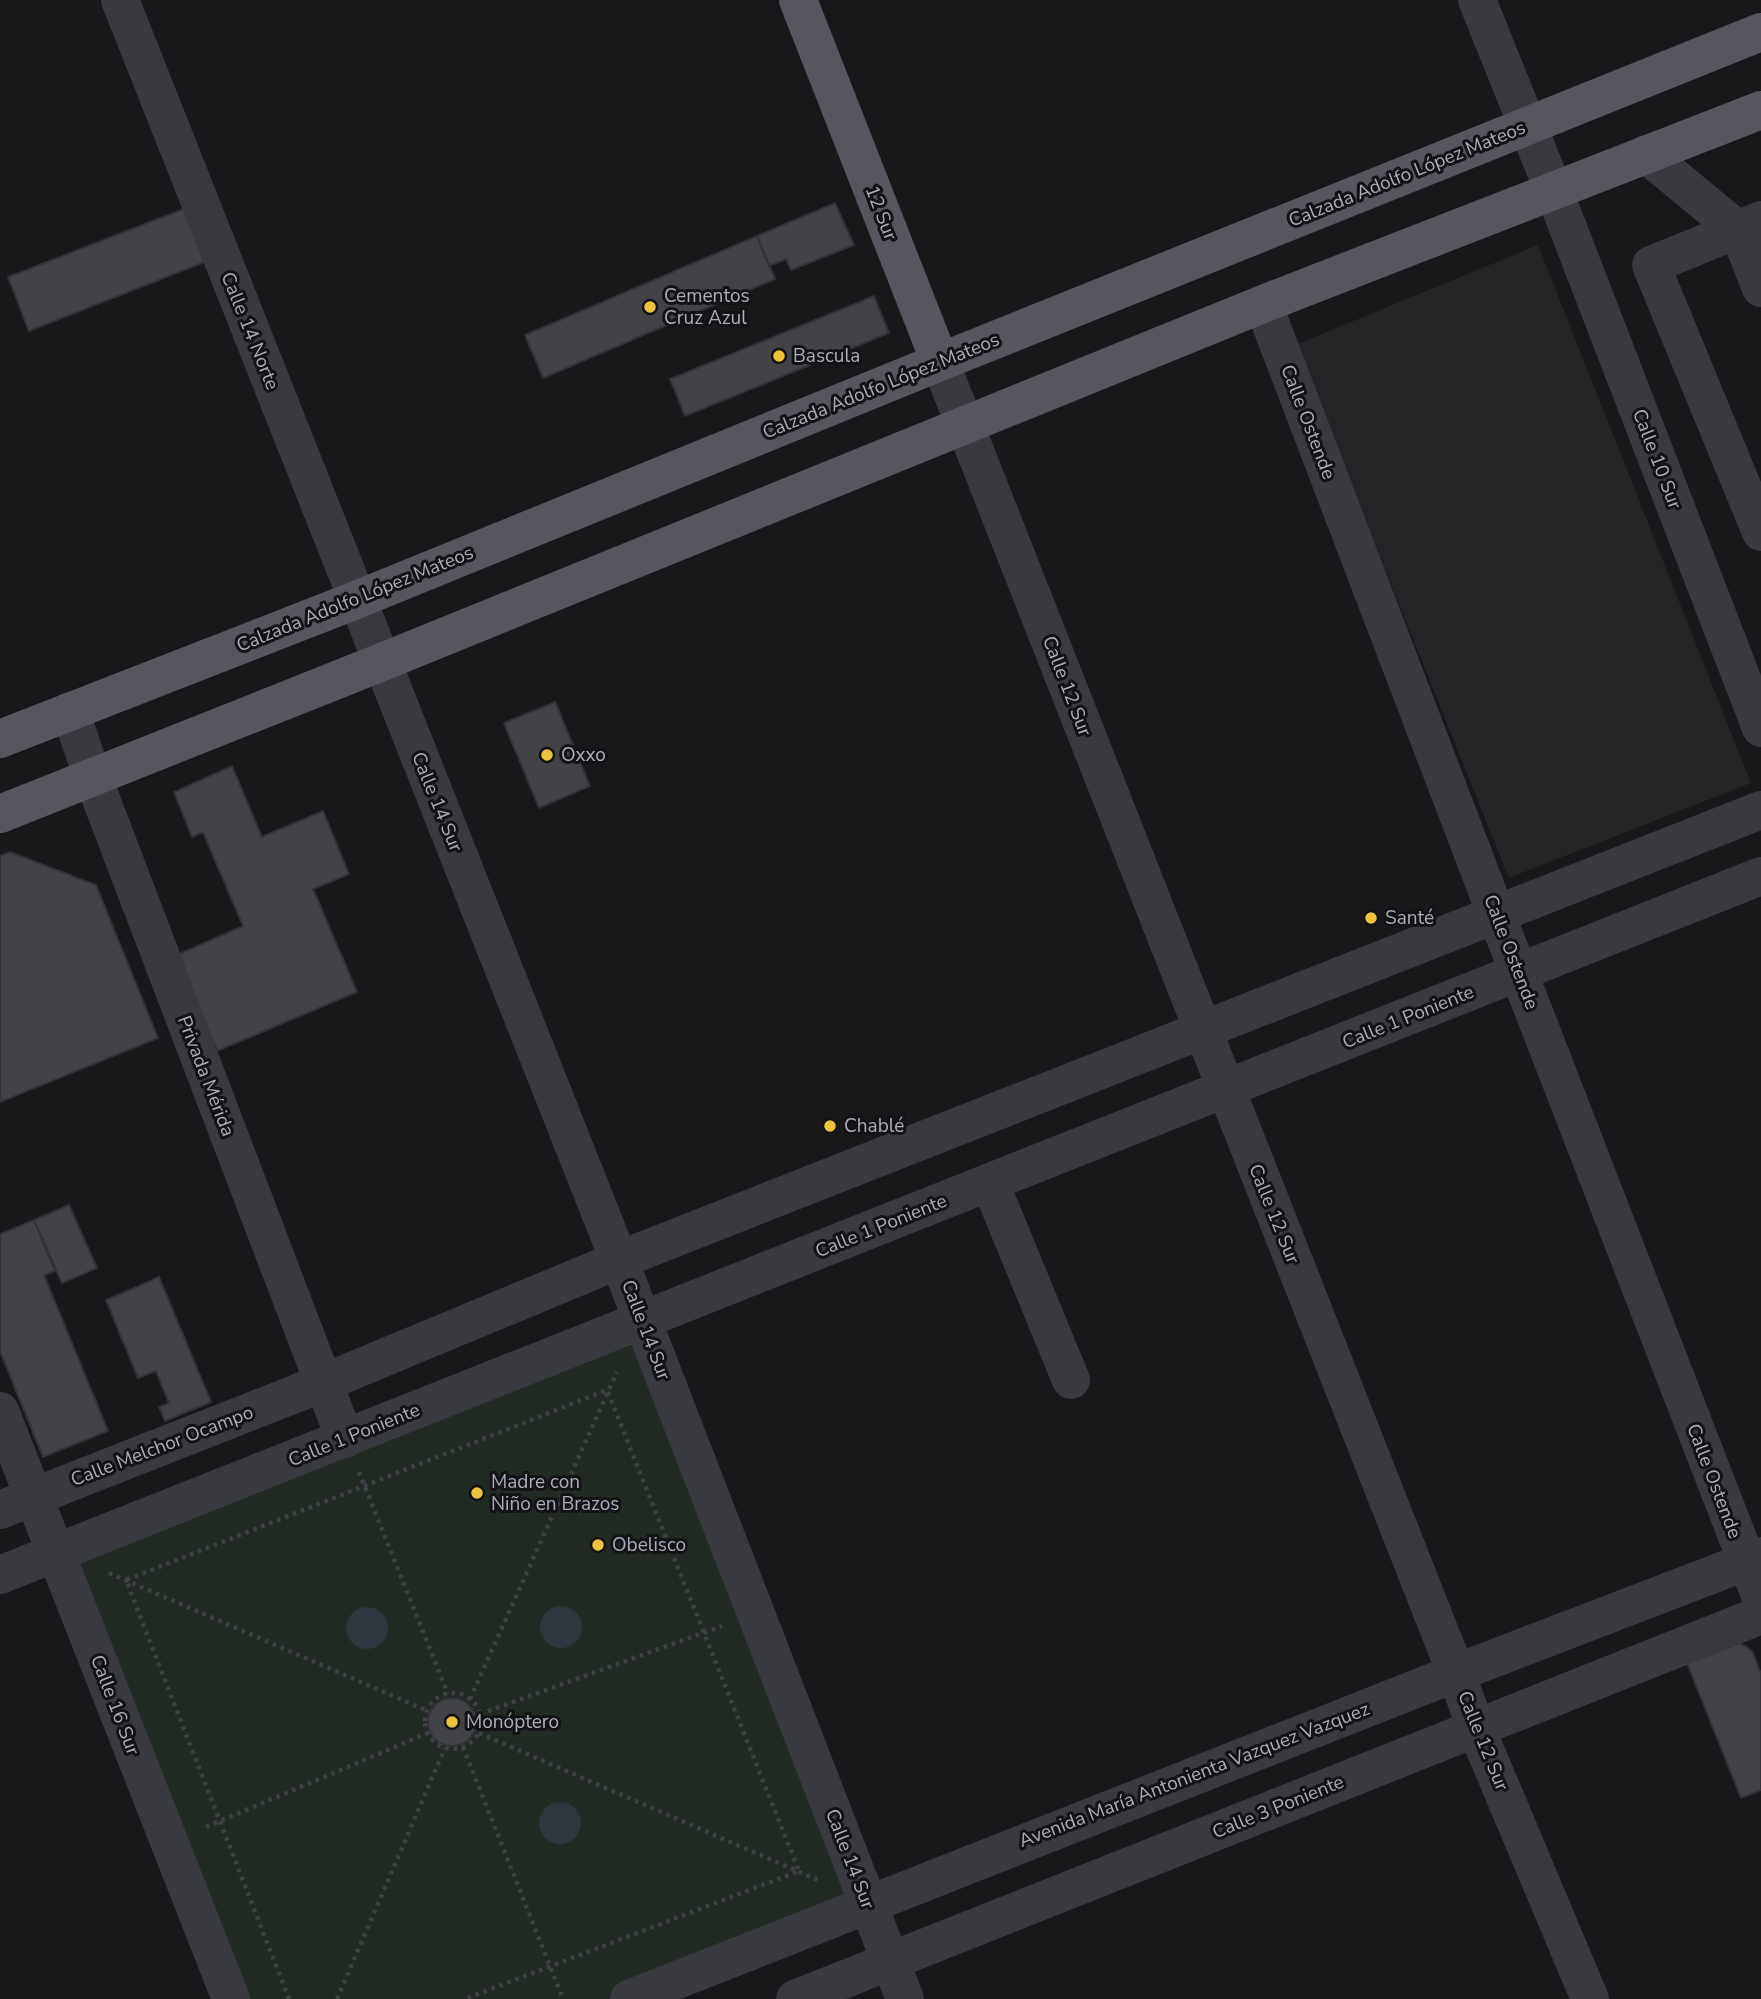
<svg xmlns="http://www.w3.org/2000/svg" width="1761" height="1999" font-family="'Nunito Sans',sans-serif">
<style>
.built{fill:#242427}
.green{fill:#222a24}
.water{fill:#2e363e}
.building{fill:#424347;stroke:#333236;stroke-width:2}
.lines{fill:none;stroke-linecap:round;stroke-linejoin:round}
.path{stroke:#3f4146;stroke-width:4.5;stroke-dasharray:3.5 5;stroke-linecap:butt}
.minor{stroke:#393a3f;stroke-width:38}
.major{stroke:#55565e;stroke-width:38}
.poi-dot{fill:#edc33d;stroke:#131315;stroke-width:2.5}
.labels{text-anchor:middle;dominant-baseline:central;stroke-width:6;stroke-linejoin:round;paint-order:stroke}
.street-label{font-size:19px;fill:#abaeba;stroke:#131315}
.poi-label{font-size:19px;fill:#abaeba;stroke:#131315;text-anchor:start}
</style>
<rect width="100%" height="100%" fill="#18181a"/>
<path class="built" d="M 1538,245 L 1751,783 L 1509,878 L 1295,345 Z"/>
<path class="green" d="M 642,1321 L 867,1904 L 626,1999 L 231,1999 L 56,1553 Z"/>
<path class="water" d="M540 1627a21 21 0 1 1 42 0a21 21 0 1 1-42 0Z
M346 1628a21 21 0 1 1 42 0a21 21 0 1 1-42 0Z
M539 1823a21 21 0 1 1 42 0a21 21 0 1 1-42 0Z"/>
<path class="building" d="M 199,203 L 220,256 L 29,331 L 8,277 Z
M 835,203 L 854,245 L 791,270 L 786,259 L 769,266 L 757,236 Z
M 757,236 L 775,279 L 543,378 L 525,335 Z
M 874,296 L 889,333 L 685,416 L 670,379 Z
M 555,702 L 590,786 L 539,808 L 504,723 Z
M 232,766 L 262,837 L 323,811 L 349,874 L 313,889 L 357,992 L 217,1051 L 177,955 L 243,926 L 203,832 L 192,837 L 174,792 Z
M 10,852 L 96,885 L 158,1038 L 0,1102 L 0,856 Z
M 69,1205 L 97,1268 L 62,1283 L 34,1220 Z
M 34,1220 L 55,1271 L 44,1275 L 108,1431 L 43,1457 L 0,1351 L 0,1234 Z
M 159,1277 L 211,1402 L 165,1421 L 159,1407 L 169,1403 L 156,1371 L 138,1378 L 106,1300 Z
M 1740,1643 L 1752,1651 L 1761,1674 L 1761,1790 L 1741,1798 L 1687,1663 Z
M428 1722a24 24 0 1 1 48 0a24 24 0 1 1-48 0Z"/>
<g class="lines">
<path class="path" d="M 359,1472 L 448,1694
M 109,1573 L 428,1711
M425 1721a28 28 0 1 1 56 0a28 28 0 1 1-56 0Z
M 470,1699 L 617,1372
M 480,1714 L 722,1626
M 479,1733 L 818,1880
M 463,1747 L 563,1999
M 206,1827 L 428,1733
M 289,1999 L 126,1580 L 607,1390 L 799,1871 L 465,1999
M 337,1999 L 445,1748"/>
<path class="minor" d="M 120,0 L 619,1260 L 905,1999
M 1477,0 L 1553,189 L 1761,728
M 1646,154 L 1738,230 L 1761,288
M 1761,220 L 1651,265 L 1761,532
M 1263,304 L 1496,914 L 1761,1598
M 940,362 L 1456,1673 L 1476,1728 L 1590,1999
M 70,711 L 93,778 L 345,1439
M 990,1183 L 1071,1380
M 0,1411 L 231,1999
M 0,1510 L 323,1383 L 619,1260 L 1761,810
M 0,1575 L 1761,876
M 629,1999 L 1456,1673 L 1761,1556
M 795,1999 L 1761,1615"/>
<path class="major" d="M 798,0 L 940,362
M 0,739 L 356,600 L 940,362 L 1761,32
M 0,814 L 382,662 L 1263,304 L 1761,110"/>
</g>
<g class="poi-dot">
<circle cx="650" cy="307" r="7"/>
<circle cx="779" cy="356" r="7"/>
<circle cx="547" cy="755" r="7"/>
<circle cx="1371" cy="918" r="7"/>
<circle cx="830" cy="1126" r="7"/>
<circle cx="477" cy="1493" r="7"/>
<circle cx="598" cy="1545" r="7"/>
<circle cx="452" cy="1722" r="7"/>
</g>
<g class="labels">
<g class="street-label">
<text transform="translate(1407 174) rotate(-22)">Calzada Adolfo López Mateos</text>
<text transform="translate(881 213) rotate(69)">12 Sur</text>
<text transform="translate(250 331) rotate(68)">Calle 14 Norte</text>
<text transform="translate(881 386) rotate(-22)">Calzada Adolfo López Mateos</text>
<text transform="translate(1308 422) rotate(69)">Calle Ostende</text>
<text transform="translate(1657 459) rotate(69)">Calle 10 Sur</text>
<text transform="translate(355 599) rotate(-22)">Calzada Adolfo López Mateos</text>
<text transform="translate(1067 686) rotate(69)">Calle 12 Sur</text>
<text transform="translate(437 802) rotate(68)">Calle 14 Sur</text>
<text transform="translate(1511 952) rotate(69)">Calle Ostende</text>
<text transform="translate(1408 1017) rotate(-22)">Calle 1 Poniente</text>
<text transform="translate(206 1076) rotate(69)">Privada Mérida</text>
<text transform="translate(1274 1214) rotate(68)">Calle 12 Sur</text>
<text transform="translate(881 1226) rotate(-22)">Calle 1 Poniente</text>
<text transform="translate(646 1330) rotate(69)">Calle 14 Sur</text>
<text transform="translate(354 1435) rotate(-22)">Calle 1 Poniente</text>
<text transform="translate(162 1446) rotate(-21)">Calle Melchor Ocampo</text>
<text transform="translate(1714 1481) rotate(69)">Calle Ostende</text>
<text transform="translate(115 1705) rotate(69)">Calle 16 Sur</text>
<text transform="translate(1483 1741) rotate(68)">Calle 12 Sur</text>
<text transform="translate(1194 1775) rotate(-21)">Avenida María Antonienta Vazquez Vazquez</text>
<text transform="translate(1278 1807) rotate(-22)">Calle 3 Poniente</text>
<text transform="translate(850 1859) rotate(69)">Calle 14 Sur</text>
</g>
<g class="poi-label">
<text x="664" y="296">Cementos<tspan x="664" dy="22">Cruz Azul</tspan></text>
<text x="793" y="356">Bascula</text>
<text x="561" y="755">Oxxo</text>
<text x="1385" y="918">Santé</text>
<text x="844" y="1126">Chablé</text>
<text x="491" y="1482">Madre con<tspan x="491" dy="22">Niño en Brazos</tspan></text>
<text x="612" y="1545">Obelisco</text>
<text x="466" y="1722">Monóptero</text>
</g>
</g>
</svg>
